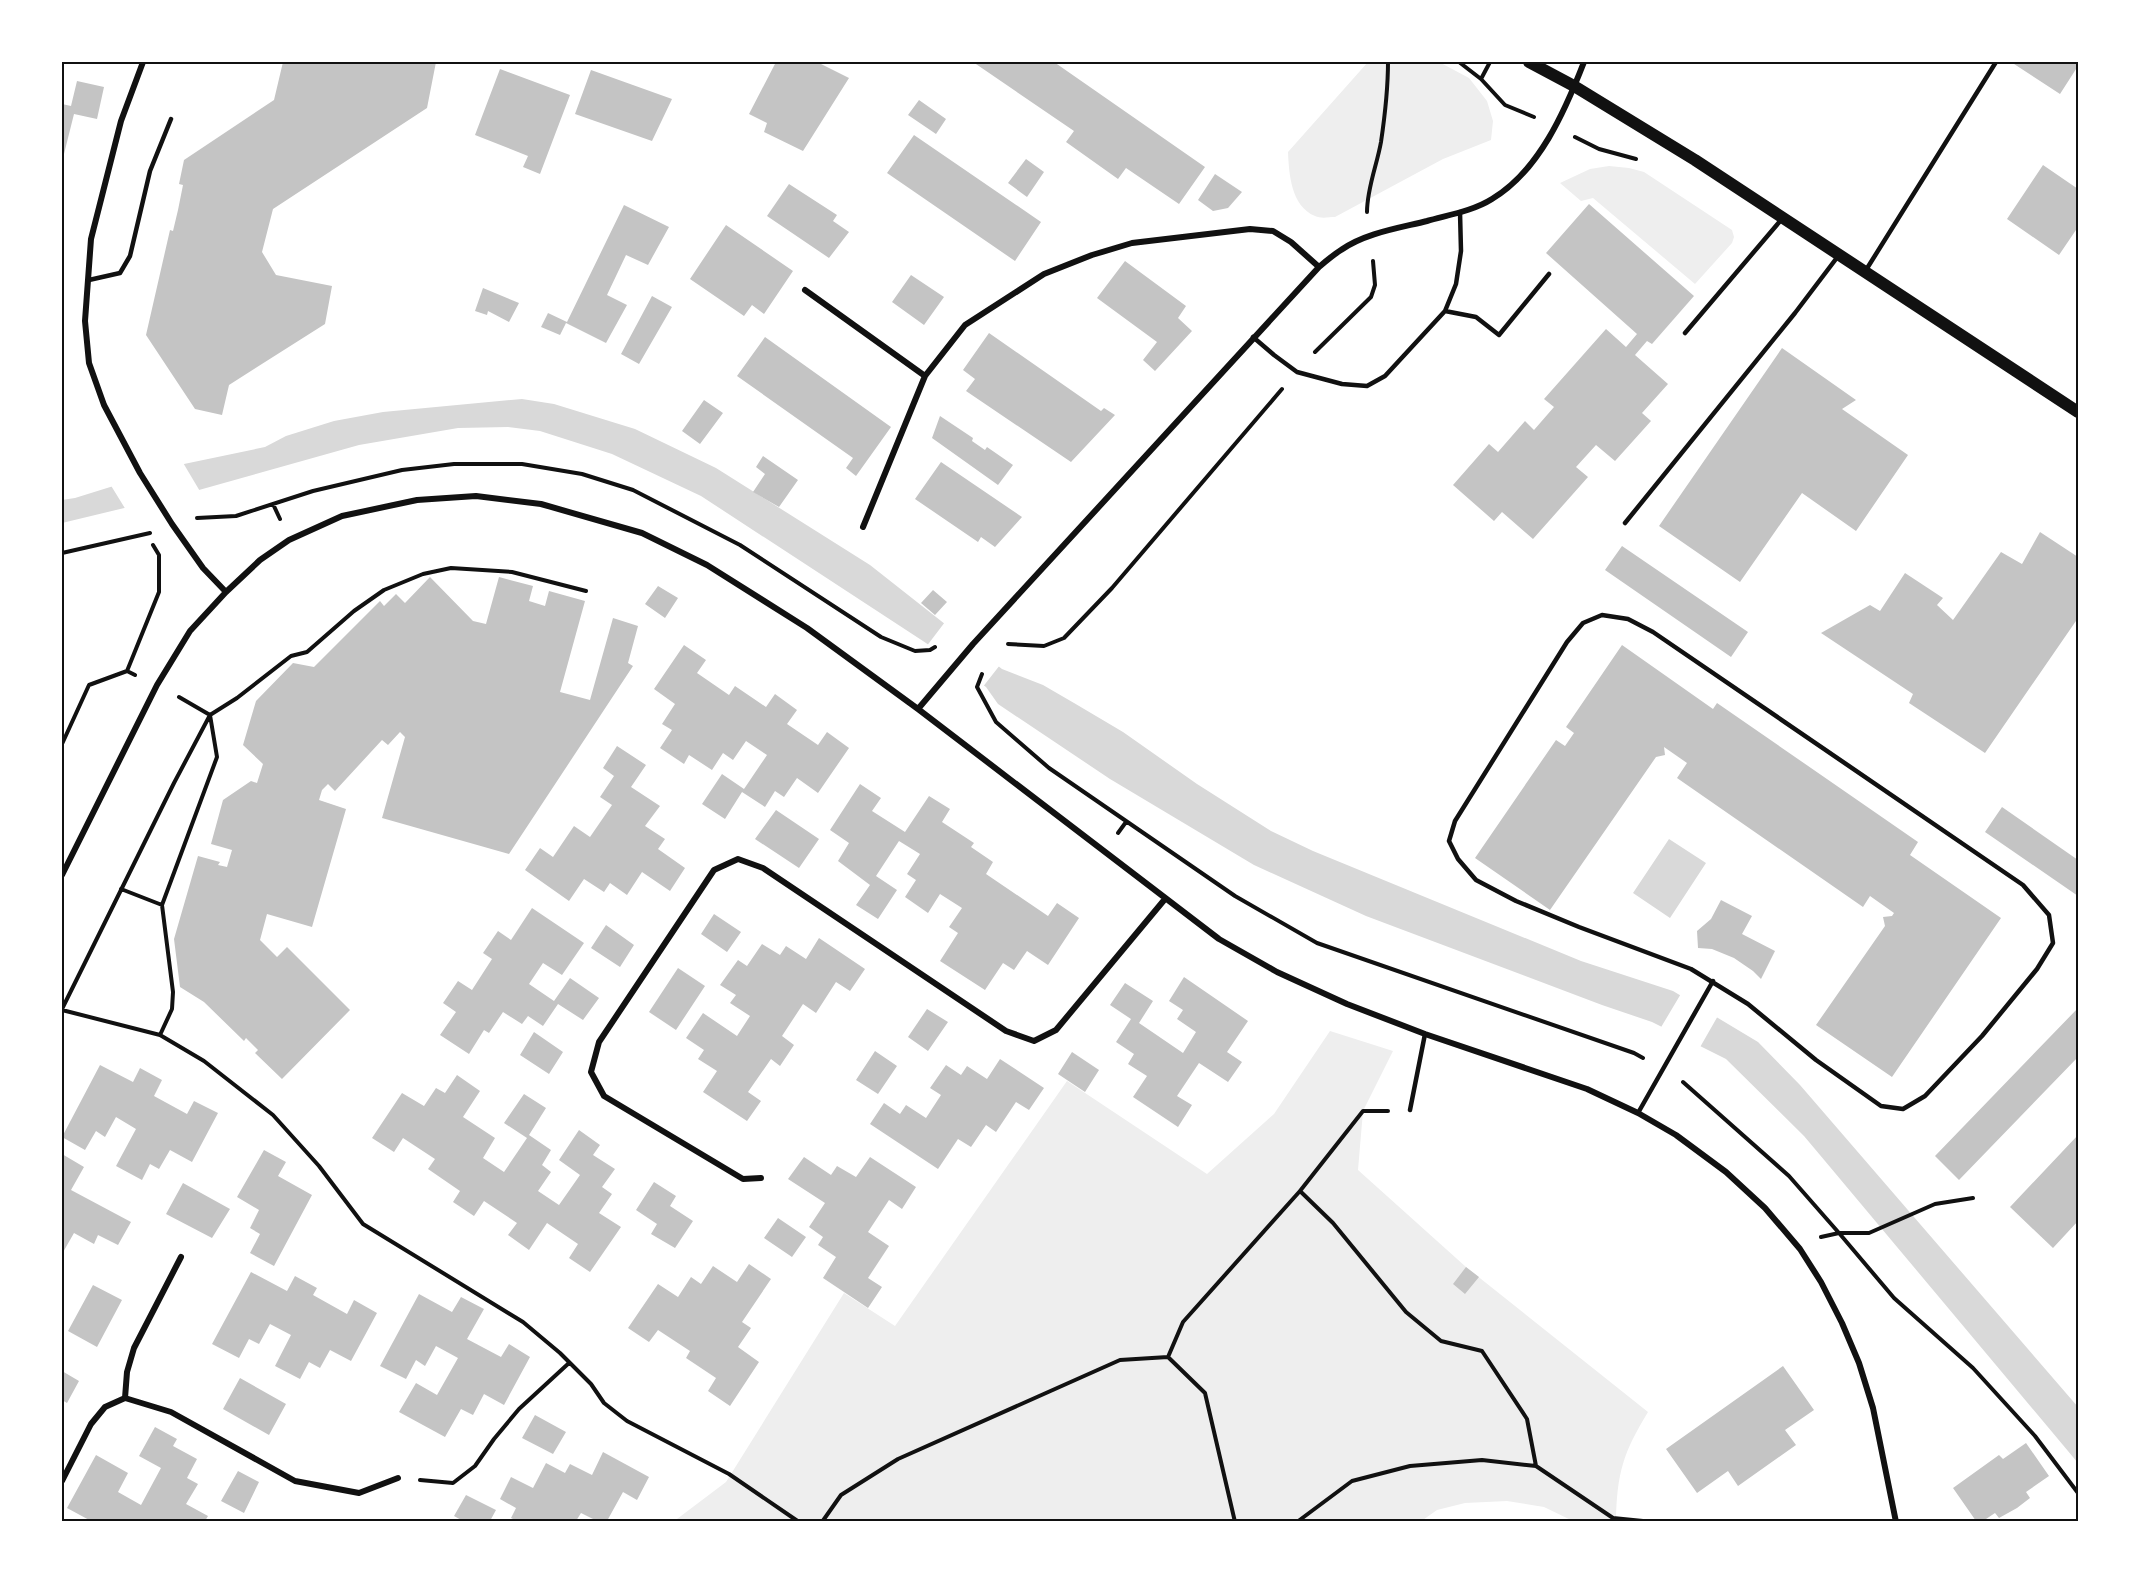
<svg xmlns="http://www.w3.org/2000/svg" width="2140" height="1583" font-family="'Sofia Sans Condensed',sans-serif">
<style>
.green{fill:#eee}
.water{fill:#d9d9d9}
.pier{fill:#fff}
.building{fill:#c4c4c4}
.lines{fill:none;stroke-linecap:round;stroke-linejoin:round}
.path{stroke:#111;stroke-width:4}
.service{stroke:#111;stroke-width:4.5}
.minor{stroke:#111;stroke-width:6}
.secondary{stroke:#111;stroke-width:12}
.neatline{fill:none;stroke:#111;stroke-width:2}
</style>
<rect width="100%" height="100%" fill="#fff"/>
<path class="green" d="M 1368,62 L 1439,62 L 1469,78 L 1487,101 L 1493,121 L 1491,140 L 1443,159 L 1335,217 C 1329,217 1321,219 1315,216 C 1291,206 1289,174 1288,152 Z
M 1609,166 L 1629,168 L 1644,172 L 1732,230 L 1734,237 L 1732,243 L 1695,284 L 1593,198 L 1581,201 L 1560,183 L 1590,169 Z
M 1330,1031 L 1393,1051 L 1363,1111 L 1358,1170 L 1466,1267 L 1648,1412 C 1623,1453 1617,1473 1616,1521 L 1573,1521 L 1544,1507 L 1507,1501 L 1465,1503 L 1437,1510 L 1420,1522 L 673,1522 L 726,1482 L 844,1293 L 895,1326 L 1067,1081 L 1207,1174 L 1274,1114 Z"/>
<path class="water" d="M 522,399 L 554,404 L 635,429 L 716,468 L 870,565 L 1002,669 L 1043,685 L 1074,703 L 1123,732 L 1197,784 L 1271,831 L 1313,851 L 1581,961 L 1673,991 L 1758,1042 L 1800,1085 L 2078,1407 L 2078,1463 L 1825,1161 L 1804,1136 L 1726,1059 L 1652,1022 L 1602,1005 L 1366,916 L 1254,865 L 1110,779 L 998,704 L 986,687 L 926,643 L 701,496 L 612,454 L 540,431 L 508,427 L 458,428 L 359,445 L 199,490 L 62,523 L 62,500 L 75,498 L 184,464 L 265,447 L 286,436 L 334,421 L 383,412 Z
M 1669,839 L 1706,863 L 1670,918 L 1633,893 Z"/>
<path class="pier" d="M 182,461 L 201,493 L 126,510 L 110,484 Z
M 945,622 L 1000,665 L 982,688 L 926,647 Z
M 1682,992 L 1719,1014 L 1699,1049 L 1660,1029 Z"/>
<path class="building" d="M 283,62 L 436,62 L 427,108 L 273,209 L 262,252 L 276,275 L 332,286 L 325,324 L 229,385 L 222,415 L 195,409 L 146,335 L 170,230 L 173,231 L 178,210 L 183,185 L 179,184 L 184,160 L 274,100 Z
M 776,62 L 817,62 L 849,78 L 803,151 L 764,132 L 767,123 L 749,114 Z
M 973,62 L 1054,62 L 1205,167 L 1179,204 L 1126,168 L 1118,179 L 1066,142 L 1074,131 Z
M 2011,62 L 2078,62 L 2078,66 L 2060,94 Z
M 500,69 L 570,95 L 540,174 L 523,167 L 528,156 L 475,135 Z
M 591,70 L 672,99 L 652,141 L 575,114 Z
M 77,81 L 104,87 L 97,119 L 74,114 L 62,162 L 62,104 L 71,106 Z
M 919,100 L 946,119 L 936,134 L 908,115 Z
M 914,135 L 1041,222 L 1015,261 L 887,173 Z
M 1026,159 L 1044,172 L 1027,197 L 1008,183 Z
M 2043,165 L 2078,189 L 2078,227 L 2059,255 L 2007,219 Z
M 1215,174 L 1242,192 L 1228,208 L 1213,211 L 1198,200 Z
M 789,184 L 837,215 L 833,221 L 849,232 L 829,258 L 767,216 Z
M 1589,204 L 1694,296 L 1652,344 L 1647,341 L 1635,355 L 1668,384 L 1642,413 L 1651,421 L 1615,461 L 1596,445 L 1576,467 L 1588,477 L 1533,539 L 1502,512 L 1494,521 L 1453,485 L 1489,444 L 1498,452 L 1525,421 L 1534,430 L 1554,407 L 1544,399 L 1606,329 L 1626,347 L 1637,334 L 1546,253 Z
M 624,205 L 669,227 L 648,265 L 626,255 L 607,295 L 627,305 L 606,343 L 566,323 L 560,335 L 541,327 L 548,313 L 567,322 Z
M 726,225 L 793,271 L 764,314 L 752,305 L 744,316 L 690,279 Z
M 1125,261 L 1186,306 L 1178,318 L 1192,331 L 1155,371 L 1143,360 L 1157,342 L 1097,298 Z
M 911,275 L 944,297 L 924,325 L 892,302 Z
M 483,288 L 519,303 L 509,322 L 488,311 L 487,315 L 475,311 Z
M 652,296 L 672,307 L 639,364 L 621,354 Z
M 989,333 L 1101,411 L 1104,408 L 1115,415 L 1071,462 L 966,391 L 975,379 L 963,370 Z
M 765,337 L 891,427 L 856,476 L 846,468 L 853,458 L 737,376 Z
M 1782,348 L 1856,400 L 1842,409 L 1908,455 L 1856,531 L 1802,493 L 1740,582 L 1659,526 Z
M 704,400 L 723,413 L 700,444 L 682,431 Z
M 940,416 L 973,438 L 972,441 L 985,450 L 987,447 L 1013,465 L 998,485 L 932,438 Z
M 763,456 L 798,480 L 779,507 L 753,492 L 765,474 L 756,467 Z
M 941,462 L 1022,517 L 995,547 L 981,537 L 978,542 L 915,499 Z
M 2040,532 L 2078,557 L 2078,618 L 1985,753 L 1909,703 L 1913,694 L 1821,633 L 1870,605 L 1880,611 L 1905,573 L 1943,598 L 1937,605 L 1953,620 L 2001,552 L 2022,564 Z
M 1622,546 L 1748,632 L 1731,657 L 1605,570 Z
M 430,577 L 473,621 L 486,624 L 499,577 L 533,586 L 529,601 L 545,606 L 549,591 L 585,601 L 560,692 L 590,700 L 613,618 L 638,626 L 628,663 L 633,666 L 509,854 L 382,818 L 405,737 L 400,732 L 388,745 L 382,740 L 335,791 L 328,784 L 322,790 L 319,800 L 346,809 L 312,927 L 267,914 L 260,940 L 277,957 L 287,947 L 350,1010 L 282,1079 L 255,1053 L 258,1050 L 246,1038 L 244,1041 L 204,1002 L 180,987 L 174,939 L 198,856 L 220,862 L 218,865 L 227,867 L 232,850 L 211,844 L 223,800 L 251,781 L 257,783 L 263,764 L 243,745 L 256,701 L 293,663 L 314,667 L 380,601 L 384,606 L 396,594 L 405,603 Z
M 658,586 L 678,598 L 665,618 L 645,604 Z
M 933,590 L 947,602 L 935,615 L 921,603 Z
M 684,645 L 706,660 L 697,673 L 729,695 L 735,686 L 766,707 L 775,694 L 797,710 L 787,724 L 818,745 L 827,732 L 849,748 L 818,793 L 797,778 L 784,797 L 775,791 L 765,807 L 742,792 L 725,819 L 702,804 L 722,774 L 744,789 L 767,755 L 746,741 L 733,760 L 723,753 L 712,770 L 689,755 L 684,764 L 660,748 L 672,730 L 662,724 L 675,704 L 654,689 Z
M 1622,645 L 1713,709 L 1717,703 L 1918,842 L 1910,855 L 2001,918 L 1892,1077 L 1816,1025 L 1885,926 L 1883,917 L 1892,916 L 1894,913 L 1870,896 L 1863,907 L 1677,778 L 1687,763 L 1664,747 L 1665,755 L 1656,757 L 1550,910 L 1475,858 L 1556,740 L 1565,746 L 1574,733 L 1566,727 Z
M 617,746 L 646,765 L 631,787 L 660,806 L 645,826 L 665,839 L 658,849 L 685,868 L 670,891 L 642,872 L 627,895 L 610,883 L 604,892 L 584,879 L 569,901 L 525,870 L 540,848 L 553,857 L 574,826 L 590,837 L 612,805 L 600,797 L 614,776 L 603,768 Z
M 860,784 L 881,798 L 872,811 L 905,832 L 929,796 L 950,809 L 942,822 L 974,843 L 971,847 L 993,862 L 986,874 L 1048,916 L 1057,903 L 1079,918 L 1048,965 L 1027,951 L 1014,970 L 1003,963 L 985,990 L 940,961 L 958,933 L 949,927 L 962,908 L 940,894 L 928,913 L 905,897 L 916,880 L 907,874 L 920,854 L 899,841 L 876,876 L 897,890 L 878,919 L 856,905 L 870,885 L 838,861 L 849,843 L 830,830 Z
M 2002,807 L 2078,860 L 2078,896 L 1985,832 Z
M 776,810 L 819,839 L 799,868 L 755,839 Z
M 1721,900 L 1752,916 L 1742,934 L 1775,951 L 1761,979 L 1753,971 L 1734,958 L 1712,949 L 1698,948 L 1697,931 L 1711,919 Z
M 532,908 L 584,943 L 562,975 L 543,963 L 529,984 L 554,1001 L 570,978 L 599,998 L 583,1020 L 558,1004 L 543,1026 L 528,1016 L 522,1024 L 503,1012 L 489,1033 L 484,1030 L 469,1054 L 440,1035 L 456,1012 L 443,1003 L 458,981 L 472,990 L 492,959 L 483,953 L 498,931 L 511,940 Z
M 714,914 L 741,932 L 727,952 L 701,934 Z
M 606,925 L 634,945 L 620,967 L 591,948 Z
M 819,938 L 865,969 L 850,991 L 836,982 L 816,1013 L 803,1004 L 782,1036 L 794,1045 L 780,1066 L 771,1059 L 748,1092 L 761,1101 L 747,1121 L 703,1092 L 717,1071 L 698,1059 L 704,1050 L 686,1038 L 703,1013 L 737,1036 L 750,1016 L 730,1003 L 736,995 L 720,985 L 738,960 L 747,966 L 762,944 L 780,955 L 786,946 L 806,959 Z
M 678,968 L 705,986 L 676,1030 L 649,1012 Z
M 1184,977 L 1248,1021 L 1227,1052 L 1242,1062 L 1228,1082 L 1199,1063 L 1177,1096 L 1192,1105 L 1178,1127 L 1133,1097 L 1147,1076 L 1128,1064 L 1134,1054 L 1116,1042 L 1131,1019 L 1110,1005 L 1125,983 L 1153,1001 L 1139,1023 L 1183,1053 L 1196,1032 L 1177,1019 L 1183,1010 L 1169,1001 Z
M 2078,1008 L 2078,1057 L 1959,1180 L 1935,1156 Z
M 927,1009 L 948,1022 L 928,1051 L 908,1037 Z
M 534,1032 L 563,1052 L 549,1074 L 520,1055 Z
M 875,1051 L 897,1066 L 878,1094 L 856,1080 Z
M 1072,1052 L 1099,1070 L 1085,1092 L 1058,1074 Z
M 1000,1059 L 1044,1088 L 1029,1110 L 1016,1102 L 996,1132 L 986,1125 L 971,1147 L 958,1139 L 938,1169 L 870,1124 L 884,1103 L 900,1114 L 906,1105 L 926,1118 L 941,1095 L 930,1088 L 946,1065 L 961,1075 L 967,1066 L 987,1079 Z
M 100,1065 L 133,1082 L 140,1068 L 162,1080 L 154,1096 L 187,1114 L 194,1101 L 218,1113 L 192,1162 L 170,1150 L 159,1169 L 150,1164 L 142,1180 L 116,1166 L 136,1129 L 116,1117 L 105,1137 L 96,1131 L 85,1150 L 62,1137 Z
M 457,1075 L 480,1091 L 463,1117 L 495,1138 L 483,1158 L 504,1172 L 527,1138 L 504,1123 L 524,1094 L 546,1108 L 529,1135 L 551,1150 L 542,1165 L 551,1172 L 538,1191 L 559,1205 L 580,1175 L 559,1160 L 579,1130 L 600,1145 L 593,1155 L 615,1169 L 602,1187 L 612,1194 L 599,1213 L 621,1227 L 590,1272 L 569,1258 L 578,1244 L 547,1223 L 529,1250 L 508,1235 L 517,1223 L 484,1201 L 474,1216 L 453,1202 L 460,1191 L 428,1169 L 435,1159 L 403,1138 L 394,1152 L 372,1138 L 402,1093 L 424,1106 L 436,1088 L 445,1093 Z
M 2078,1135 L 2078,1221 L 2053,1248 L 2010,1207 Z
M 264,1150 L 286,1162 L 278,1176 L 312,1195 L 274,1266 L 250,1253 L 260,1234 L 250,1228 L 259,1210 L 237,1197 Z
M 62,1154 L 84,1167 L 71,1190 L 131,1222 L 118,1245 L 98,1235 L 94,1244 L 74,1233 L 62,1254 Z
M 804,1157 L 831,1175 L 837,1166 L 856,1177 L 870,1157 L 916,1187 L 902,1209 L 889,1200 L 868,1232 L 889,1246 L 868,1278 L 882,1287 L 868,1308 L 823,1278 L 836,1257 L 818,1245 L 823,1237 L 809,1227 L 825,1203 L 788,1179 Z
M 654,1182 L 676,1196 L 670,1206 L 693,1221 L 675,1248 L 651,1234 L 657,1224 L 636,1210 Z
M 183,1183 L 230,1209 L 212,1238 L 166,1214 Z
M 778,1218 L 806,1237 L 792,1257 L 764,1238 Z
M 749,1264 L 771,1279 L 742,1322 L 751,1328 L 738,1347 L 759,1362 L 730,1406 L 708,1391 L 716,1378 L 686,1358 L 690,1351 L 658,1330 L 649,1342 L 628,1328 L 658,1284 L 678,1297 L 691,1277 L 701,1284 L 713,1266 L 737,1282 Z
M 1466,1267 L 1479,1277 L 1465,1294 L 1453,1284 Z
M 251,1272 L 287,1291 L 295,1276 L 317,1288 L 313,1295 L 347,1314 L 354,1300 L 377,1313 L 351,1361 L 330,1350 L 320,1368 L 309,1362 L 300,1379 L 275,1366 L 291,1335 L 270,1324 L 259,1344 L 249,1339 L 239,1358 L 212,1344 Z
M 93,1285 L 122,1300 L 97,1347 L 68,1331 Z
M 419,1294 L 452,1312 L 461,1297 L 484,1309 L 467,1339 L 501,1357 L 509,1344 L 530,1357 L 504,1405 L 484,1394 L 473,1415 L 461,1409 L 445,1437 L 399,1412 L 416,1383 L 437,1395 L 458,1358 L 436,1346 L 425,1366 L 416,1360 L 406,1379 L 380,1366 Z
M 1783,1366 L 1814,1410 L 1785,1430 L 1796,1445 L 1738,1486 L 1728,1471 L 1697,1493 L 1666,1449 Z
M 62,1371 L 79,1381 L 67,1403 L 62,1400 Z
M 240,1378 L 286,1404 L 269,1435 L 223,1409 Z
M 535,1415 L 566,1432 L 553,1454 L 522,1438 Z
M 155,1427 L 177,1439 L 173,1446 L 197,1459 L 187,1478 L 198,1484 L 186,1504 L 208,1516 L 205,1521 L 139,1521 L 133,1519 L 132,1521 L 91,1521 L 67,1508 L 96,1455 L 128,1473 L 118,1492 L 141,1505 L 161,1468 L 139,1456 Z
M 2026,1443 L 2049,1476 L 2026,1492 L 2030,1498 L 2017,1508 L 1999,1518 L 1995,1513 L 1983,1521 L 1976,1521 L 1953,1488 L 1999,1455 L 2003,1459 Z
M 603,1452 L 649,1477 L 637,1500 L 623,1492 L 607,1521 L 597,1521 L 581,1513 L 576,1521 L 517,1521 L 511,1518 L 516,1508 L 500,1499 L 511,1477 L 533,1488 L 546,1463 L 565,1473 L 570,1464 L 592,1475 Z
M 238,1471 L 259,1482 L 244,1513 L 221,1501 Z
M 466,1495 L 496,1510 L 490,1521 L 463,1521 L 454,1516 Z"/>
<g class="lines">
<path class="path" d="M 1459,62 L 1481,79
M 1490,62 L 1481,79 L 1505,105 L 1534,117
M 1575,137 L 1599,149 L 1636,159
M 1367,212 C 1367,188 1377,165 1381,142 C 1385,115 1388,88 1388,62
M 1315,352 L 1371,297 L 1375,285 L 1373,261
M 273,504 L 280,519
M 197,518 L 236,516 L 313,491 L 402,470 L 454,464 L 522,464 L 582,474 L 633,490 L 740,545 L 881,637 L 915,651 L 930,650 L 935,647
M 62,553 L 150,533
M 1008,644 L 1044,646 L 1064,638 L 1112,588 L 1282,389
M 982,674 L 977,687 L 996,722 L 1049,768 L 1235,896 L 1317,943 L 1634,1053 L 1643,1058
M 135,675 L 127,671 L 159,592 L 159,555 L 153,545
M 62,744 L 89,685 L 127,671
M 1118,833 L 1126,822
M 121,889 L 162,905
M 62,1009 L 174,783 L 210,715 L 179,697
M 62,1010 L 160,1035 L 204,1061 L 273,1115 L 319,1166 L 363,1224 L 523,1322 L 560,1353 L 591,1384 L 604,1403 L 627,1421 L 729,1474 L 799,1522
M 160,1035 L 172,1009 L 173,992 L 162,905 L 217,757 L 210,715 L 237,698 L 291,656 L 307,652 L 354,611 L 384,590 L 423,574 L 451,568 L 512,572 L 586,591
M 1683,1082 L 1789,1176 L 1839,1233 L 1894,1298 L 1973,1368 L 2035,1436 L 2078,1493
M 1388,1111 L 1363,1111 L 1300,1191 L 1333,1223 L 1406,1312 L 1441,1341 L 1482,1351 L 1527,1419 L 1536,1466
M 1821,1237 L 1839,1233 L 1869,1233 L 1935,1204 L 1973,1198
M 1168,1357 L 1183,1322 L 1300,1191
M 420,1480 L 453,1483 L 475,1466 L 494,1439 L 519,1409 L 569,1363
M 822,1522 L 841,1495 L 898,1459 L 1120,1360 L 1168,1357 L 1205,1393 L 1235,1522
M 1297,1522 L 1352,1481 L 1410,1466 L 1482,1460 L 1536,1466 L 1613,1518 L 1653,1522"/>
<path class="service" d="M 1866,270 L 1996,62
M 89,280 L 120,273 L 130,256 L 150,171 L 171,119
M 1445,311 L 1476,317 L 1499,335 L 1549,274
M 1685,333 L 1781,220
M 1253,337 L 1274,355 L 1297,372 L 1342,384 L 1367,386 L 1385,376 L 1445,311 L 1456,284 L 1461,251 L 1460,212
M 1625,523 L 1795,313 L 1839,255
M 1602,615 L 1628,619 L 1653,632 L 2023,885 L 2049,915 L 2053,943 L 2037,969 L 1982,1036 L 1925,1096 L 1903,1109 L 1881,1106 L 1816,1060 L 1748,1004 L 1691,969 L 1579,927 L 1516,901 L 1476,880 L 1458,859 L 1449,841 L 1455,821 L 1567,642 L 1583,623 Z
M 1410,1110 L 1425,1034
M 1638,1113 L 1713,981"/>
<path class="minor" d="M 143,62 L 121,121 L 91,239 L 85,321 L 89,363 L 104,405 L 140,473 L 172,524 L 203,568 L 226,592
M 805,290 L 925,376
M 863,527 L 925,376 L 965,325 L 1044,274 L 1092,255 L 1132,243 L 1250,229 L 1273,231 L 1291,242 L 1319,267
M 918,709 L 973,644 L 1319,267 C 1326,261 1333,255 1341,250 C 1365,233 1399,228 1427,221 C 1448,215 1473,211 1492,199 C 1539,171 1565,111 1584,62
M 62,875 L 157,685 L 190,631 L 226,592 L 260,560 L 289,540 L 342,516 L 417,500 L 476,496 L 541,504 L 642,533 L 707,565 L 807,628 L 918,709 L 1219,939 L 1277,972 L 1347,1004 L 1425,1034 L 1587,1089 L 1638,1113 L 1676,1135 L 1726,1172 L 1765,1208 L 1800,1249 L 1821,1282 L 1842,1323 L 1859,1363 L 1873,1408 L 1896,1522
M 761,1178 L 743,1179 L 604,1096 L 591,1072 L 599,1042 L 714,870 L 738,859 L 763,868 L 1006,1031 L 1034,1041 L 1056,1030 L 1165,899
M 125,1398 L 127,1372 L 134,1348 L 181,1257
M 62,1481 L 91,1424 L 105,1407 L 125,1398 L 171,1412 L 295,1481 L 359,1493 L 398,1478"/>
<path class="secondary" d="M 1529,62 L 1574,86 L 1695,160 L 2078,412"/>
</g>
<rect width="2140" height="1583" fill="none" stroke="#ffffff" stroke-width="126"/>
<rect x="63" y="63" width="2014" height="1457" class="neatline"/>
</svg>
